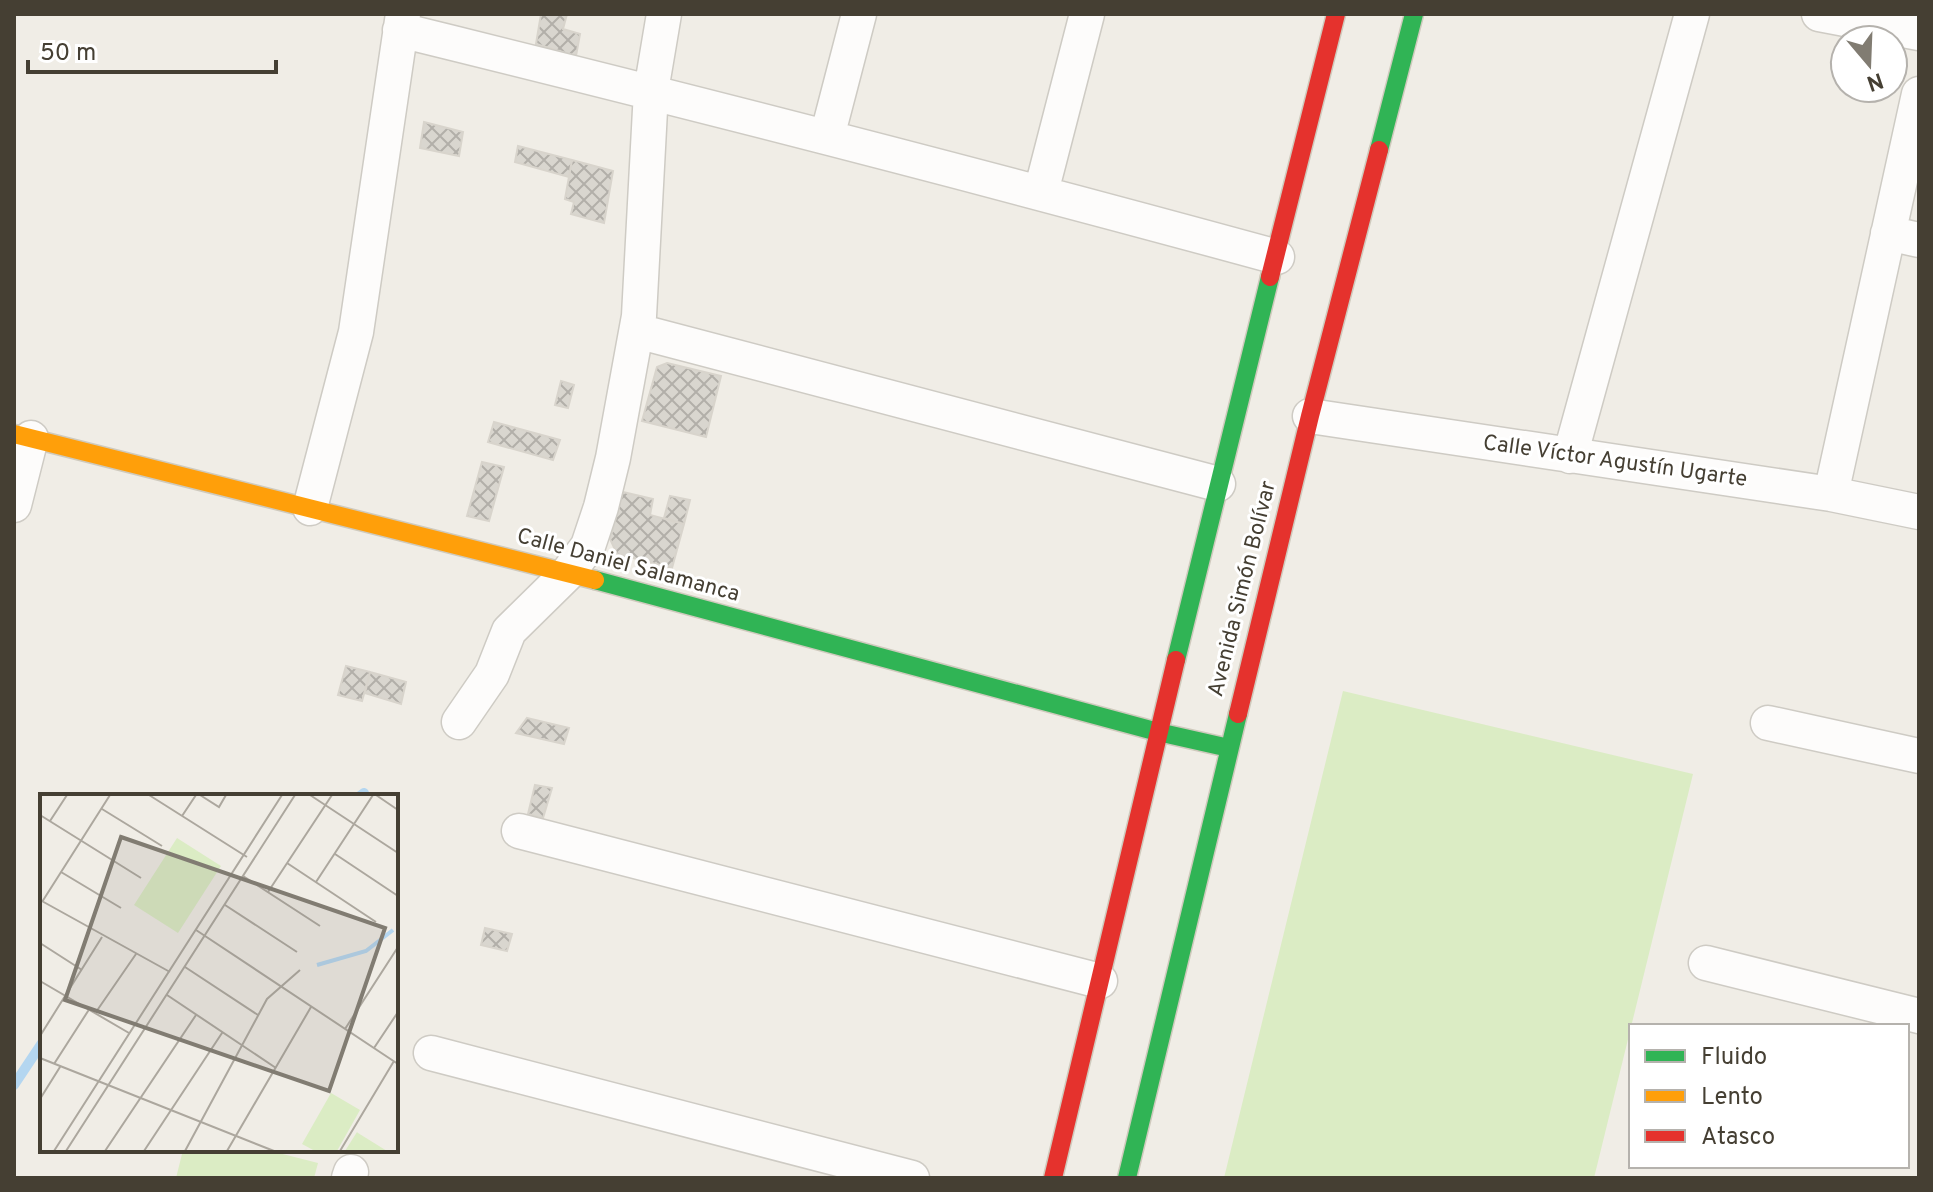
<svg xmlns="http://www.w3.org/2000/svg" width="1933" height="1192" font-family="Overpass,sans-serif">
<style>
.grass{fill:#dbecc4}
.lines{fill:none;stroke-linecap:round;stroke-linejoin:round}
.stream{stroke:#b4d6f0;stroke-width:10}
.building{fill:url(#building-cross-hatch);stroke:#d8d4cc;stroke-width:2}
.street-casing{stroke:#cecbc4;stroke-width:37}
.fast-casing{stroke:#cfcabd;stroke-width:21}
.slow-casing{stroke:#cfcabd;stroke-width:21}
.jam-casing{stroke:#cfcabd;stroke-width:21}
.street{stroke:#fdfcfb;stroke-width:34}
.fast{stroke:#30b455;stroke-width:18}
.slow{stroke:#ff9f0a;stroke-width:18}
.jam{stroke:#e5322d;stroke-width:18}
.labels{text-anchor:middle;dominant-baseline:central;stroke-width:6;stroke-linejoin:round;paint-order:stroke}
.street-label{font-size:22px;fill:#453f33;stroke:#fff}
.inset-river{fill:none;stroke:#b4d6f0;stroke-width:4}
.inset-road{fill:none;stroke:#aca79e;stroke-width:2}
.view{fill:#817c72;fill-opacity:0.15;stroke:#817c72;stroke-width:4}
.inset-edge{fill:none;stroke:#453f33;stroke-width:4}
</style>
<defs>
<pattern id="building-cross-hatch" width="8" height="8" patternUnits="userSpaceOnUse" patternTransform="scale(2)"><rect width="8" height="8" fill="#d9d6cf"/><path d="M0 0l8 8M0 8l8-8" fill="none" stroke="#b2afa9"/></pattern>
</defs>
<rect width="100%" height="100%" fill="#f0ede6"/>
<path class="grass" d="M 1343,691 L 1693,774 L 1594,1178 L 1224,1178 Z
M 183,1150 L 267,1150 L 318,1163 L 314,1178 L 176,1178 Z"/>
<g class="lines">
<path class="stream" d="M 360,796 L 364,793
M 14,1085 L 42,1043"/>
</g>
<path class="building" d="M 541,14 L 567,14 L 563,29 L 580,34 L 576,56 L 536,44 Z
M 424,122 L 463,132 L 459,156 L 420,148 Z
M 518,146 L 572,160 L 569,177 L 515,162 Z
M 572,160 L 613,171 L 604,223 L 571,214 L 574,202 L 565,199 Z
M 667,363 L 721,376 L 706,437 L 642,421 L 657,367 Z
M 561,381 L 574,385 L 568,408 L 555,405 Z
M 494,422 L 560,440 L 553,460 L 488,442 Z
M 482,462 L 504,467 L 489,521 L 467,516 Z
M 623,492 L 653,499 L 650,515 L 684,524 L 672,568 L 617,554 L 610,539 Z
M 670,496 L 690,500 L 684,524 L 664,518 Z
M 346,666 L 370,672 L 362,701 L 338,695 Z
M 370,672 L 406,682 L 401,704 L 365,693 Z
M 527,718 L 569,728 L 564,744 L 516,733 Z
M 535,785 L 552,788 L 543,818 L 528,814 Z
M 485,928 L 512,934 L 507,951 L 481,945 Z"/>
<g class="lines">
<g class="street-casing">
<path id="street" d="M 1819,14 L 1919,33
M 400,30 C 693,102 985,177 1277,257
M 827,137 L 859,14
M 1041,192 L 1087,14
M 1888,233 L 1919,240
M 637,331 L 1218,484
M 1310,416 L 1831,494 L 1919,512
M 1570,456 L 1692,14
M 1831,494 L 1919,94
M 14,505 L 31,438
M 310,508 L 356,332 L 403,14
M 459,722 L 492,674 L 509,631 L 567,574 L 588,546 L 601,507 L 613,458 L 639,316 L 651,91 L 664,14
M 1768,723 L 1919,756
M 519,831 L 1100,981
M 1706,963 L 1919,1016
M 431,1053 L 912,1178
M 349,1178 L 351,1172"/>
</g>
<g class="fast-casing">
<path id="fast" d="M 1379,150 L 1414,14
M 595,580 L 1158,732 L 1229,748
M 1176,660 L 1270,277
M 1127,1178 L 1238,714"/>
</g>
<g class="slow-casing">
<path id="slow" d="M 14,434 L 595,580"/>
</g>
<g class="jam-casing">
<path id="jam" d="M 1270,277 L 1336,14
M 1238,714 L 1310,416 L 1379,150
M 1053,1178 L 1176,660"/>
</g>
<use href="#street" class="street"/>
<use href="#fast" class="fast"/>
<use href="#slow" class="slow"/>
<use href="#jam" class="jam"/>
</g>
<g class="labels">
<g class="street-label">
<text transform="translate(1615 462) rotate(8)">Calle Víctor Agustín Ugarte</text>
<text transform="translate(628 566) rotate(15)">Calle Daniel Salamanca</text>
<text transform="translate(1243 589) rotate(-76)">Avenida Simón Bolívar</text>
</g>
</g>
<g transform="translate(40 794)">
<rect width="358" height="358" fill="#f0ede6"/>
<path d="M 137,44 L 181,72 L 138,139 L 94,111 ZM 291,299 L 320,316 L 297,357 L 275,357 L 262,350 Z" fill="#dbecc4"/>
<path d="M 317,338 L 318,339 L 347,357 L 305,357 Z" fill="#dbecc4"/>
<path class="inset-river" d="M 277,171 L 326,157 L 353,136"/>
<path class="inset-road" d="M 109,1 L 207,63M 160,1 L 179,13 L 186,1M 270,1 L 358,59M 336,1 L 358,16M 62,15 L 122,52M 0,21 L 101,84M 142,22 L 156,1M 10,27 L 27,1M 295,60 L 358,102M 247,69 L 336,128M 21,78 L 81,114M 203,82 L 280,132M 276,88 L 333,1M 228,98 L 292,1M 0,106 L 130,178M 2,108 L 70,1M 185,111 L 257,158M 156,136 L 358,270M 0,149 L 42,176M 145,173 L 218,221M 0,187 L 89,239M 127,201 L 236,274M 56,218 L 96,160M 305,235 L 358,153M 0,242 L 62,143M 334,254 L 358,218M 0,264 L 234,357M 14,270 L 50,214M 0,305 L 20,273M 14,357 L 242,1M 26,357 L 255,1M 65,357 L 156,221M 104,357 L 182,239M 145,357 L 227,205 L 260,176M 187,357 L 271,213M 300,357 L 354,267"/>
<path class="view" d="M 81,43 L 345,134 L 289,297 L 25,206 Z"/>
<rect width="358" height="358" class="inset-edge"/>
</g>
<rect width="1933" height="1192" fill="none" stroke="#453f33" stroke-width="32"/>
<rect x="1629" y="1024" width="280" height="144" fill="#ffffff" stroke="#b5b2ad" stroke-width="2"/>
<rect x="1645" y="1050" width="40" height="12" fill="#30b455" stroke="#b5b2ad" stroke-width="2"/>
<text x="1701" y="1064" font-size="24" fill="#453f33">Fluido</text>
<rect x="1645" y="1090" width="40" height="12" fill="#ff9f0a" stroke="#b5b2ad" stroke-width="2"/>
<text x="1701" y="1104" font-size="24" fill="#453f33">Lento</text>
<rect x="1645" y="1130" width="40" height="12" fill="#e5322d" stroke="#b5b2ad" stroke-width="2"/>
<text x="1701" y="1144" font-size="24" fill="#453f33">Atasco</text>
<g transform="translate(1869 64) rotate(161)"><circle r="38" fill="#ffffff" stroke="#b5b2ad" stroke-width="2"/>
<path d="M0-6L14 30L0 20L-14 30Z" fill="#817c72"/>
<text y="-12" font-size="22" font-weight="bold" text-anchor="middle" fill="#453f33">N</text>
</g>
<path d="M28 60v12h248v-12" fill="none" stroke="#453f33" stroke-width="4"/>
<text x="40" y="60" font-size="24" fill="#453f33" stroke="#ffffff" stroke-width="6" paint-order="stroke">50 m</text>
</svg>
